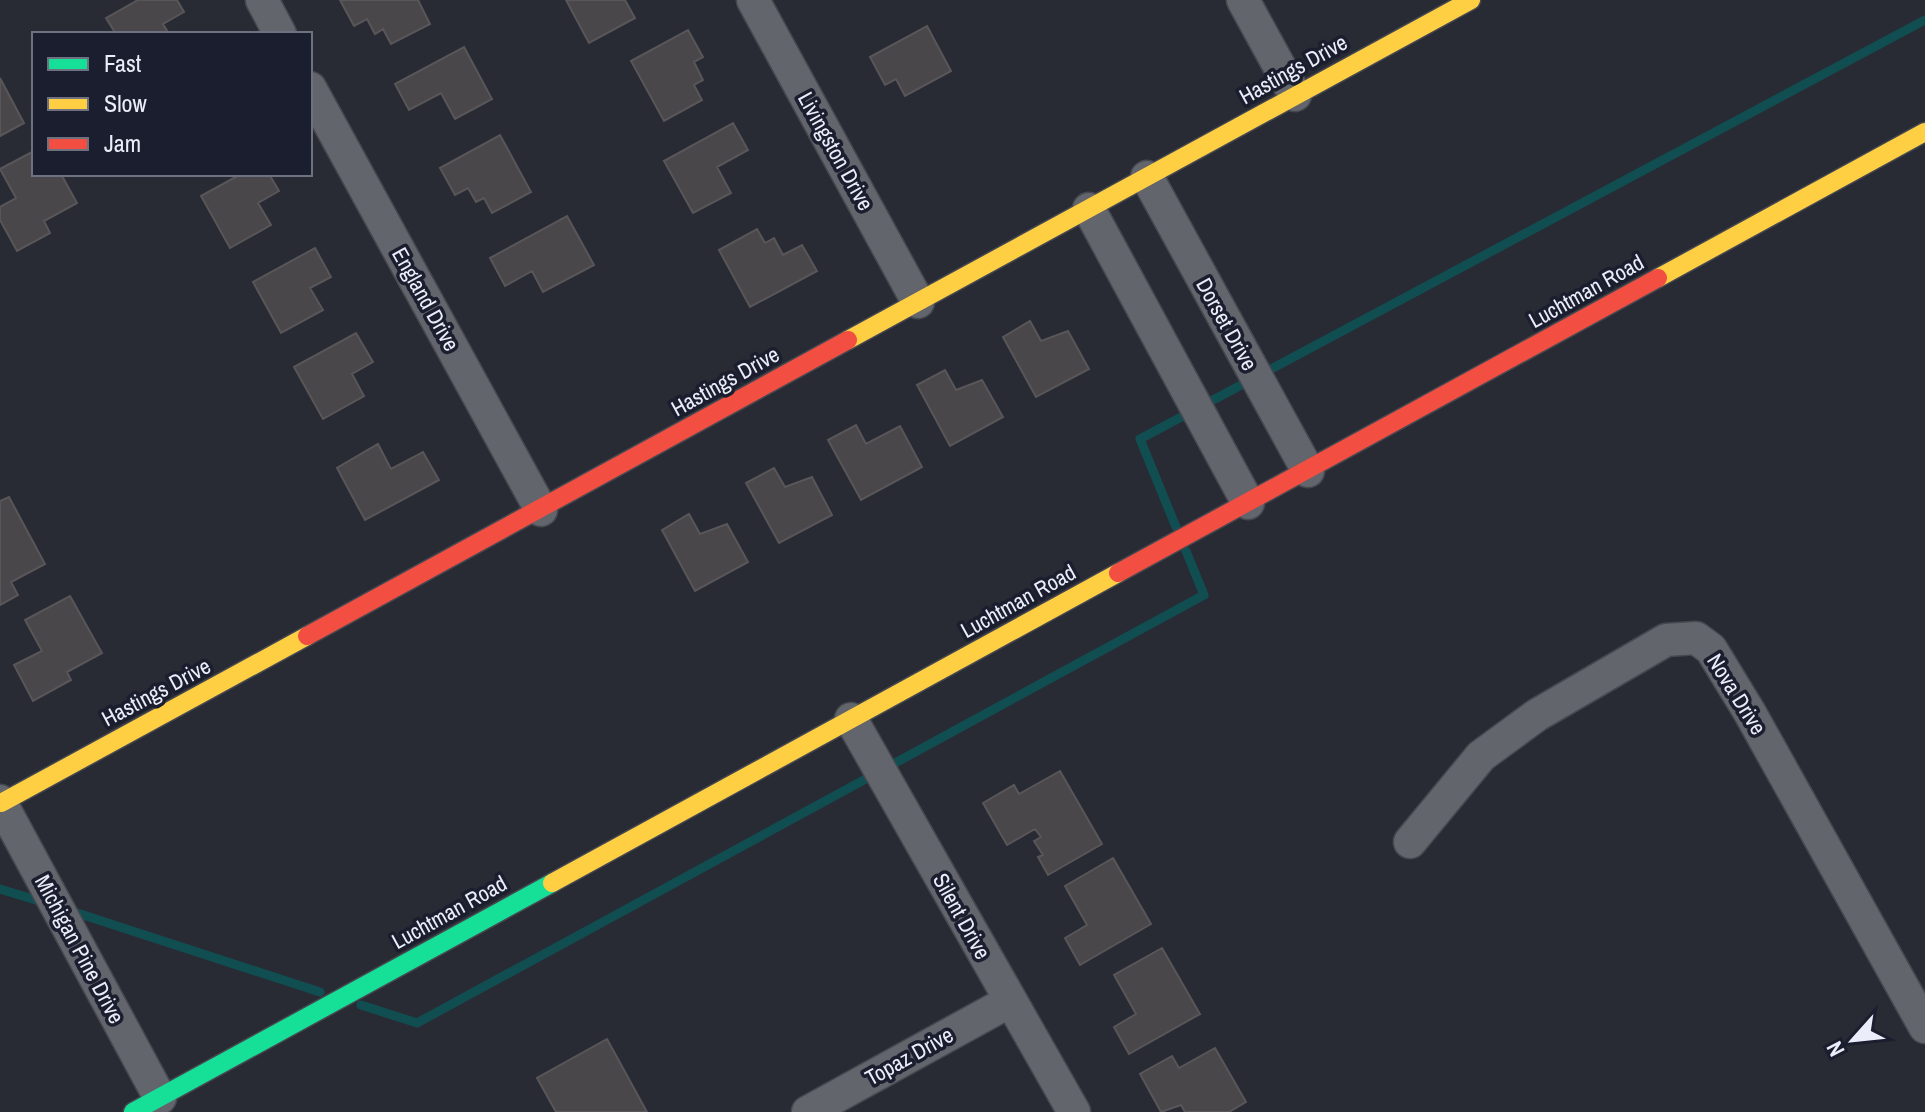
<svg xmlns="http://www.w3.org/2000/svg" width="1925" height="1112" font-family="'Archivo Narrow',sans-serif">
<style>
.lines{fill:none;stroke-linecap:round;stroke-linejoin:round}
.stream{stroke:#104e52;stroke-width:9}
.building{fill:#4a474a;stroke:#595659;stroke-width:2}
.street-casing{stroke:#464850;stroke-width:35}
.fast-casing{stroke:#464850;stroke-width:21}
.slow-casing{stroke:#464850;stroke-width:21}
.jam-casing{stroke:#464850;stroke-width:21}
.street{stroke:#63656c;stroke-width:32}
.fast{stroke:#16e098;stroke-width:18}
.slow{stroke:#ffcf43;stroke-width:18}
.jam{stroke:#f24e42;stroke-width:18}
.labels{text-anchor:middle;dominant-baseline:central;stroke-width:7;stroke-linejoin:round;paint-order:stroke}
.street-label{font-size:22px;fill:#ebeefa;stroke:#1b1e2e}
</style>
<rect width="100%" height="100%" fill="#292b34"/>
<g class="lines">
<path class="stream" d="M 1176,527 L 1140,439 L 1925,20
M 0,889 L 46,903
M 68,910 L 320,992
M 361,1005 L 417,1023 L 1204,595 L 1186,551"/>
</g>
<path class="building" d="M 138,0 L 177,0 L 184,12 L 163,24 L 169,34 L 116,34 L 106,18 Z
M 340,0 L 418,0 L 430,24 L 391,44 L 383,29 L 375,34 L 367,19 L 354,26 Z
M 566,0 L 625,0 L 635,18 L 589,43 Z
M 927,26 L 951,71 L 905,96 L 896,79 L 885,85 L 870,57 Z
M 688,30 L 703,57 L 694,62 L 703,80 L 694,85 L 702,100 L 664,121 L 631,61 Z
M 464,47 L 492,99 L 455,119 L 441,93 L 409,110 L 395,84 Z
M 0,78 L 24,123 L 0,136 Z
M 733,123 L 748,150 L 717,167 L 731,193 L 693,213 L 664,161 Z
M 500,135 L 531,192 L 492,213 L 484,198 L 476,202 L 468,188 L 455,195 L 440,168 Z
M 34,151 L 34,174 L 61,174 L 77,203 L 44,221 L 50,233 L 17,251 L 0,220 L 0,207 L 16,198 L 0,169 Z
M 241,174 L 269,174 L 279,191 L 258,203 L 271,225 L 230,248 L 201,196 Z
M 567,216 L 594,265 L 543,292 L 532,271 L 505,286 L 490,258 Z
M 757,229 L 765,243 L 774,238 L 783,255 L 802,245 L 817,271 L 750,307 L 719,250 Z
M 315,248 L 331,277 L 310,288 L 323,310 L 281,333 L 253,282 Z
M 1030,321 L 1041,341 L 1068,331 L 1089,369 L 1036,397 L 1003,337 Z
M 356,333 L 373,362 L 352,374 L 364,396 L 323,419 L 294,367 Z
M 945,370 L 956,390 L 982,380 L 1003,417 L 950,446 L 917,385 Z
M 856,425 L 866,444 L 900,426 L 922,467 L 861,500 L 828,440 Z
M 378,444 L 391,469 L 423,452 L 439,480 L 365,520 L 337,468 Z
M 774,468 L 785,487 L 812,477 L 832,515 L 779,543 L 746,483 Z
M 9,497 L 45,564 L 11,582 L 18,595 L 0,605 L 0,501 Z
M 689,514 L 700,534 L 727,524 L 748,562 L 695,591 L 662,530 Z
M 70,596 L 102,653 L 67,672 L 71,680 L 33,701 L 14,665 L 42,651 L 25,620 Z
M 1060,771 L 1102,844 L 1048,875 L 1038,857 L 1043,855 L 1034,841 L 1041,837 L 1035,829 L 1007,845 L 983,803 L 1014,785 L 1019,794 Z
M 1113,858 L 1151,924 L 1080,965 L 1065,938 L 1087,925 L 1065,886 Z
M 1162,948 L 1200,1014 L 1129,1054 L 1114,1027 L 1136,1014 L 1114,975 Z
M 607,1039 L 647,1112 L 556,1112 L 537,1078 Z
M 1215,1048 L 1246,1102 L 1229,1112 L 1185,1112 L 1181,1105 L 1161,1112 L 1140,1074 L 1172,1056 L 1179,1068 Z"/>
<g class="lines">
<g class="street-casing">
<path id="street" d="M 262,0 L 280,34
M 753,0 L 918,302
M 1243,0 L 1295,95
M 310,88 L 541,510
M 1147,177 L 1308,471
M 1089,209 L 1248,503
M 851,719 L 1074,1112
M 0,801 L 160,1098
M 1410,842 L 1481,756 L 1537,715 L 1666,640 L 1696,638 L 1711,649 L 1750,713 L 1925,1027
M 808,1112 L 1010,1001"/>
</g>
<g class="fast-casing">
<path id="fast" d="M 133,1112 L 552,883"/>
</g>
<g class="slow-casing">
<path id="slow" d="M 1658,278 L 1925,132
M 848,340 L 1471,0
M 1,803 L 307,636
M 552,883 L 1118,573"/>
</g>
<g class="jam-casing">
<path id="jam" d="M 1118,573 L 1658,278
M 307,636 L 848,340"/>
</g>
<use href="#street" class="street"/>
<use href="#fast" class="fast"/>
<use href="#slow" class="slow"/>
<use href="#jam" class="jam"/>
</g>
<g class="labels">
<g class="street-label">
<text transform="translate(1293 69) rotate(-29)">Hastings Drive</text>
<text transform="translate(836 151) rotate(61)">Livingston Drive</text>
<text transform="translate(1586 291) rotate(-29)">Luchtman Road</text>
<text transform="translate(426 299) rotate(61)">England Drive</text>
<text transform="translate(1227 324) rotate(61)">Dorset Drive</text>
<text transform="translate(725 381) rotate(-29)">Hastings Drive</text>
<text transform="translate(1018 601) rotate(-29)">Luchtman Road</text>
<text transform="translate(156 692) rotate(-28)">Hastings Drive</text>
<text transform="translate(1737 694) rotate(58)">Nova Drive</text>
<text transform="translate(449 912) rotate(-29)">Luchtman Road</text>
<text transform="translate(962 916) rotate(61)">Silent Drive</text>
<text transform="translate(80 949) rotate(62)">Michigan Pine Drive</text>
<text transform="translate(909 1056) rotate(-29)">Topaz Drive</text>
</g>
</g>
<rect x="32" y="32" width="280" height="144" fill="#1b1e2e" stroke="#6e7180" stroke-width="2"/>
<rect x="48" y="58" width="40" height="12" fill="#16e098" stroke="#6e7180" stroke-width="2"/>
<text x="104" y="72" font-size="24" fill="#ebeefa">Fast</text>
<rect x="48" y="98" width="40" height="12" fill="#ffcf43" stroke="#6e7180" stroke-width="2"/>
<text x="104" y="112" font-size="24" fill="#ebeefa">Slow</text>
<rect x="48" y="138" width="40" height="12" fill="#f24e42" stroke="#6e7180" stroke-width="2"/>
<text x="104" y="152" font-size="24" fill="#ebeefa">Jam</text>
<g transform="translate(1853 1040) rotate(243)" stroke="#1b1e2e" stroke-width="6" paint-order="stroke">
<path d="M0-6L14 30L0 20L-14 30Z" fill="#ebeefa"/>
<text y="-12" font-size="22" font-weight="bold" text-anchor="middle" fill="#ebeefa">N</text>
</g>
</svg>
